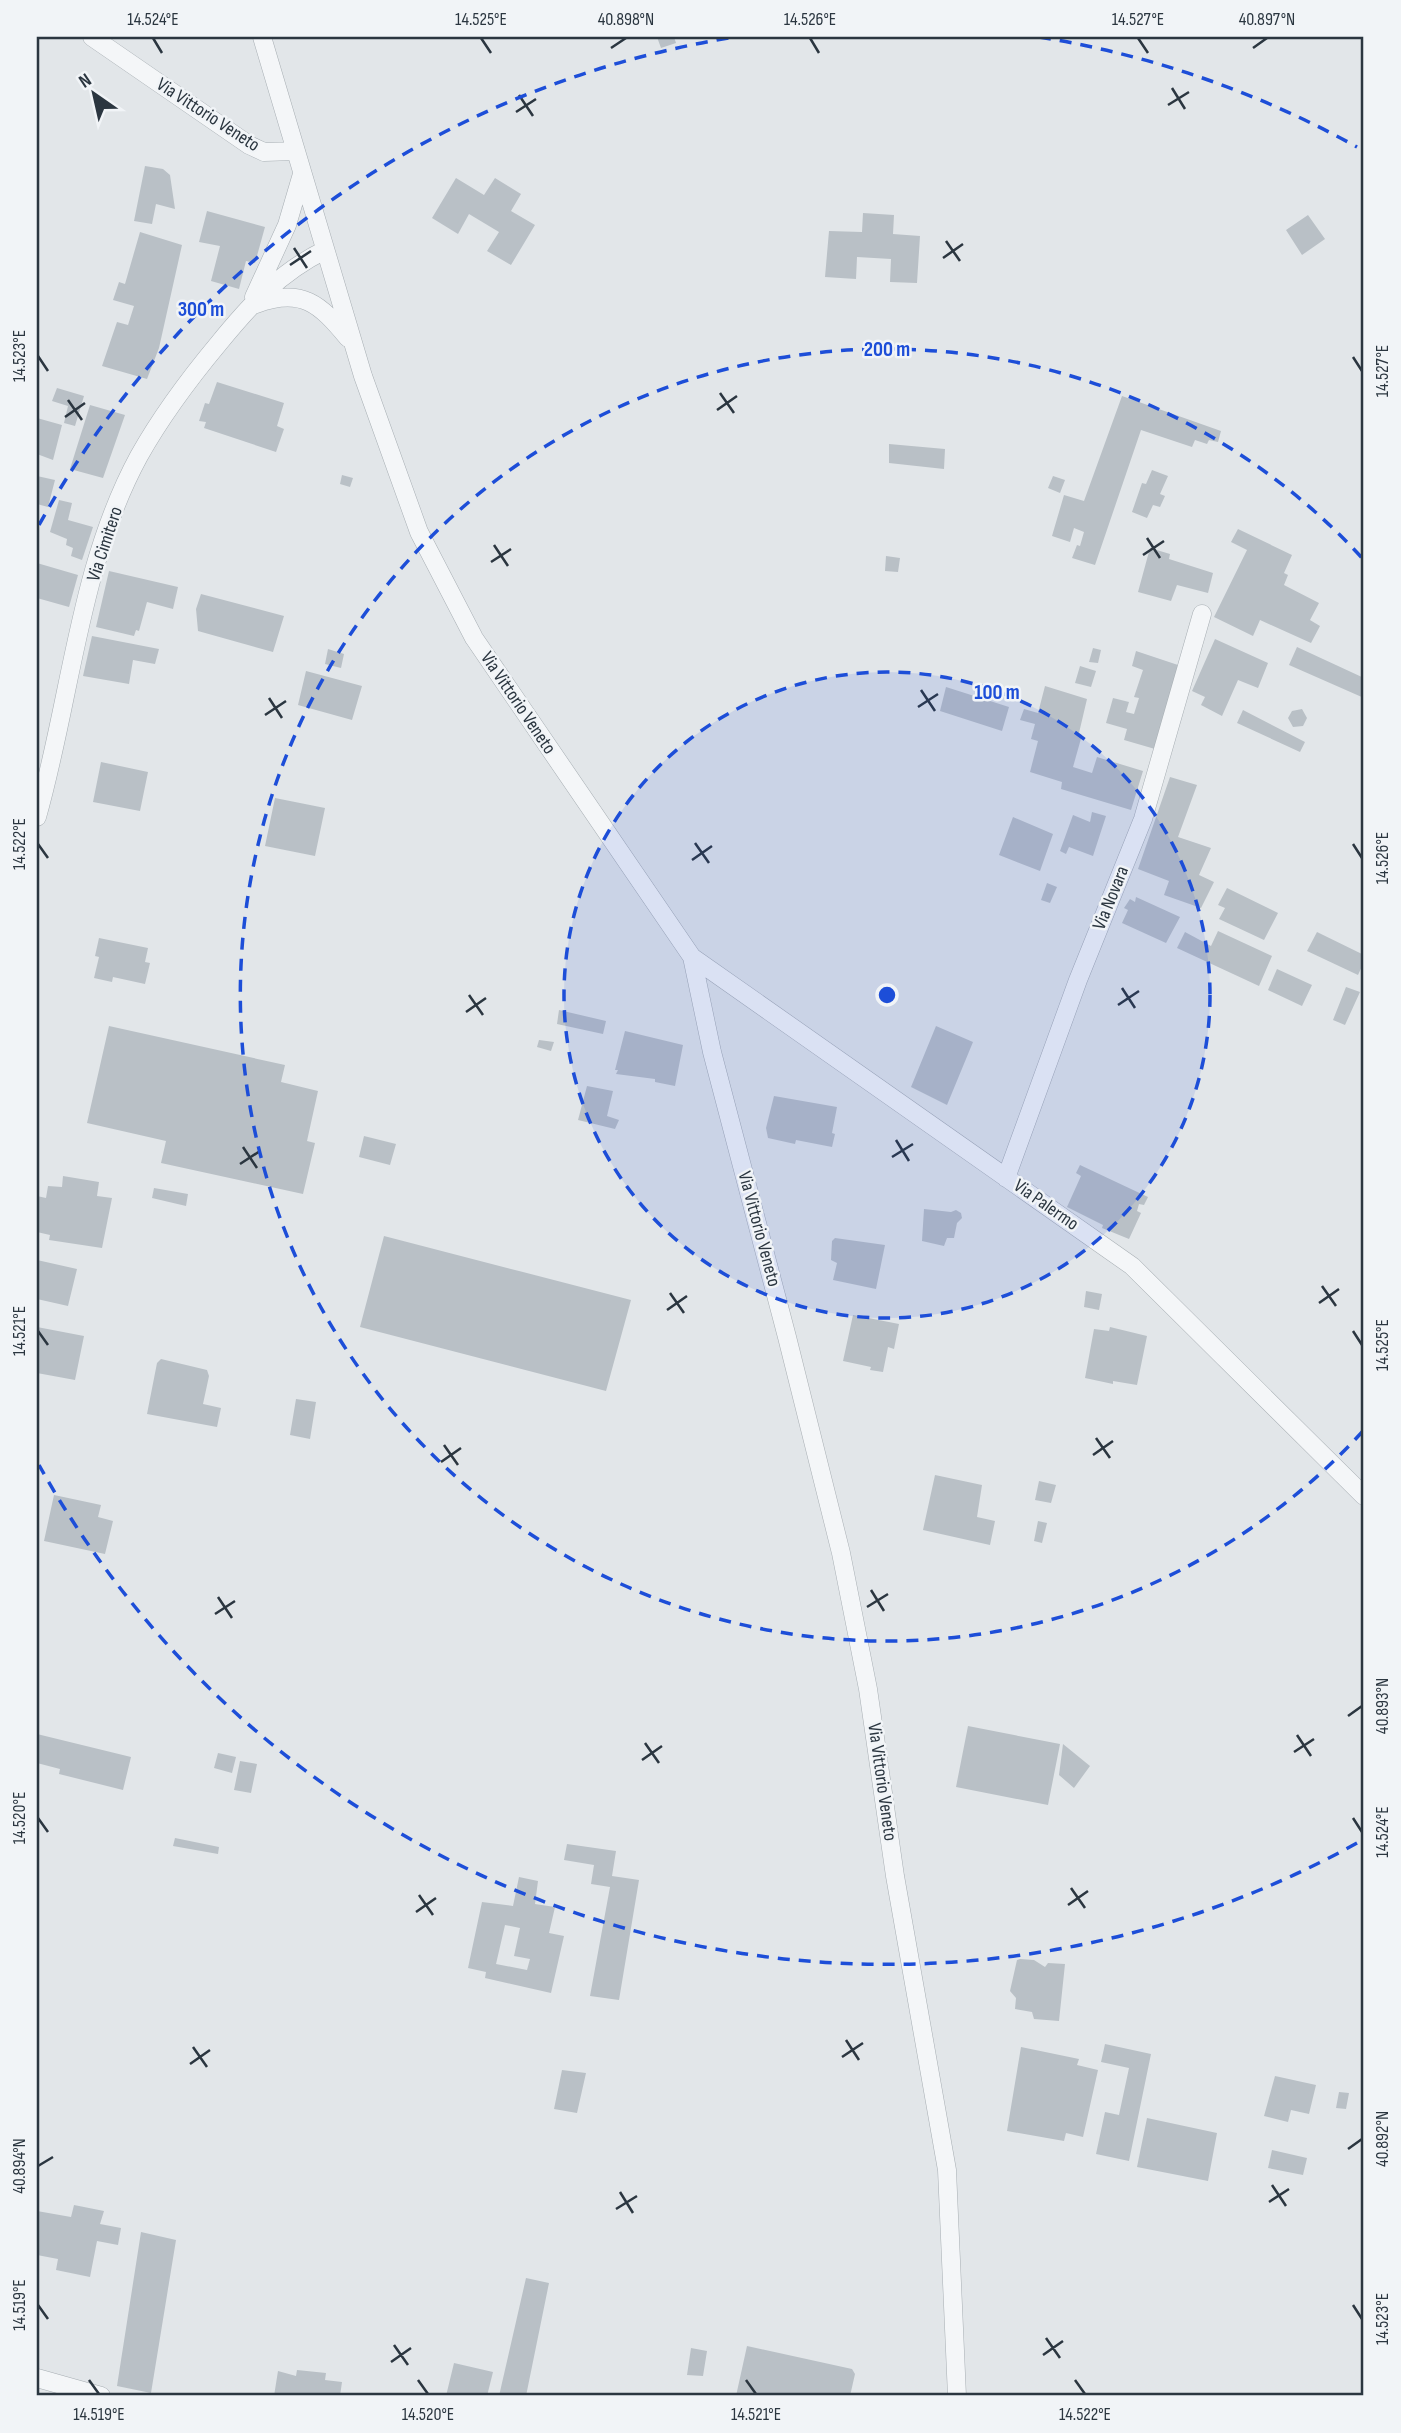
<svg xmlns="http://www.w3.org/2000/svg" width="1401" height="2433" font-family="'Sofia Sans Condensed',sans-serif">
<style>
.building{fill:#b9c0c6;fill-rule:evenodd}
.lines{fill:none;stroke-linecap:round;stroke-linejoin:round}
.minor-casing{stroke:#a7aeb3;stroke-width:19}
.minor{stroke:#f4f6f8;stroke-width:18}
.ticks{fill:none;stroke:#2b3640;stroke-width:2.5}
.ring{fill:none;stroke:#1d4ed8;stroke-width:3.5;stroke-dasharray:12 9}
.labels{text-anchor:middle;dominant-baseline:central;stroke-width:5;stroke-linejoin:round;paint-order:stroke}
.street-label{font-size:19px;fill:#2b3640;stroke:#f1f4f7}
.centre{fill:#1d4ed8;stroke:#f1f4f7;stroke-width:3.5}
.ring-label{font-size:21px;text-anchor:middle;font-weight:bold;fill:#1d4ed8;stroke:#f1f4f7;stroke-width:5;stroke-linejoin:round;paint-order:stroke}
.neatline{fill:none;stroke:#2b3640;stroke-width:2.5}
.ticks-label{font-size:18px;text-anchor:middle;fill:#2b3640}
</style>
<rect width="100%" height="100%" fill="#e2e6e9"/>
<path class="building" d="M 657,37 L 674,37 L 676,43 L 661,48 Z
M 145,166 L 163,169 L 170,175 L 175,209 L 156,204 L 152,224 L 134,221 Z
M 456,178 L 484,195 L 495,178 L 521,194 L 511,211 L 535,225 L 511,265 L 487,251 L 499,232 L 469,214 L 458,234 L 432,218 Z
M 207,211 L 265,227 L 255,263 L 246,261 L 239,289 L 211,281 L 220,246 L 199,242 Z
M 863,213 L 894,215 L 893,234 L 920,236 L 917,283 L 890,282 L 891,259 L 857,257 L 856,279 L 825,277 L 829,231 L 862,232 Z
M 1308,215 L 1325,239 L 1302,255 L 1286,230 Z
M 140,232 L 182,245 L 159,348 L 147,379 L 102,366 L 117,322 L 128,325 L 134,306 L 113,300 L 119,282 L 125,284 Z
M 217,382 L 284,403 L 277,426 L 284,429 L 276,452 L 204,428 L 206,422 L 199,421 L 205,403 L 209,404 Z
M 57,388 L 84,396 L 75,426 L 64,423 L 68,406 L 52,401 Z
M 1122,396 L 1221,431 L 1218,442 L 1209,440 L 1207,444 L 1195,440 L 1192,447 L 1141,430 L 1095,565 L 1072,558 L 1077,545 L 1080,546 L 1084,532 L 1074,528 L 1070,542 L 1052,536 L 1064,495 L 1084,501 Z
M 90,405 L 125,415 L 103,478 L 70,469 Z
M 37,418 L 62,425 L 53,460 L 37,454 Z
M 889,444 L 945,449 L 944,469 L 889,463 Z
M 1152,470 L 1168,476 L 1160,494 L 1165,496 L 1160,507 L 1153,505 L 1147,518 L 1132,512 L 1142,483 L 1146,484 Z
M 342,475 L 353,478 L 350,487 L 340,484 Z
M 37,476 L 55,480 L 48,507 L 37,504 Z
M 1053,476 L 1065,480 L 1060,493 L 1048,488 Z
M 59,500 L 72,503 L 68,520 L 93,527 L 82,560 L 71,556 L 73,548 L 66,545 L 67,539 L 50,532 Z
M 1238,529 L 1292,555 L 1284,573 L 1288,575 L 1284,585 L 1319,603 L 1310,620 L 1320,626 L 1311,643 L 1260,620 L 1253,636 L 1214,617 L 1247,550 L 1231,542 Z
M 1150,548 L 1170,554 L 1169,559 L 1213,573 L 1208,593 L 1177,585 L 1171,601 L 1138,592 Z
M 886,556 L 900,558 L 898,572 L 885,571 Z
M 37,563 L 78,575 L 69,607 L 37,598 Z
M 109,571 L 178,587 L 173,609 L 147,602 L 139,631 L 136,630 L 134,636 L 96,627 Z
M 201,594 L 284,616 L 273,652 L 198,631 L 196,609 Z
M 92,636 L 159,649 L 155,664 L 133,660 L 129,684 L 83,676 Z
M 1215,639 L 1268,663 L 1258,688 L 1238,680 L 1222,716 L 1201,705 L 1205,697 L 1192,691 Z
M 1297,647 L 1364,678 L 1364,698 L 1289,665 Z
M 1093,648 L 1101,650 L 1098,663 L 1089,662 Z
M 328,649 L 344,654 L 341,668 L 325,664 Z
M 1136,651 L 1181,666 L 1155,749 L 1124,740 L 1127,729 L 1106,723 L 1113,698 L 1129,702 L 1126,712 L 1134,714 L 1139,698 L 1134,697 L 1143,670 L 1132,666 Z
M 1080,666 L 1096,671 L 1091,687 L 1075,683 Z
M 306,671 L 362,686 L 352,720 L 298,705 Z
M 1045,686 L 1087,699 L 1079,733 L 1082,735 L 1073,767 L 1092,773 L 1097,757 L 1143,771 L 1131,810 L 1061,789 L 1062,782 L 1030,772 L 1038,741 L 1031,739 L 1035,724 L 1020,720 L 1024,709 L 1038,713 Z
M 946,687 L 1009,707 L 1002,731 L 940,711 Z
M 1302,709 L 1307,718 L 1303,726 L 1293,727 L 1288,718 L 1292,711 Z
M 1243,710 L 1305,742 L 1300,752 L 1237,723 Z
M 101,762 L 148,772 L 140,811 L 93,802 Z
M 1170,777 L 1197,785 L 1178,837 L 1211,848 L 1199,875 L 1214,882 L 1201,908 L 1164,895 L 1169,881 L 1138,869 Z
M 275,798 L 325,808 L 315,856 L 265,846 Z
M 1092,812 L 1106,816 L 1093,856 L 1069,847 L 1066,854 L 1060,851 L 1073,815 L 1090,822 Z
M 1013,817 L 1053,834 L 1040,871 L 999,855 Z
M 1047,883 L 1057,887 L 1050,903 L 1041,900 Z
M 1227,888 L 1278,913 L 1264,940 L 1219,919 L 1225,908 L 1218,905 Z
M 1136,897 L 1180,917 L 1166,943 L 1122,923 L 1128,910 L 1124,908 L 1130,899 L 1135,902 Z
M 1218,931 L 1272,956 L 1259,986 L 1177,948 L 1185,932 L 1211,946 Z
M 1317,932 L 1364,955 L 1364,962 L 1358,975 L 1307,951 Z
M 99,938 L 148,948 L 145,962 L 150,963 L 145,984 L 113,977 L 112,982 L 94,978 L 99,957 L 95,956 Z
M 1277,969 L 1312,985 L 1302,1006 L 1268,990 Z
M 1346,987 L 1360,992 L 1345,1025 L 1333,1020 Z
M 559,1010 L 606,1021 L 603,1034 L 557,1024 Z
M 109,1026 L 285,1065 L 281,1082 L 318,1091 L 307,1141 L 315,1143 L 303,1194 L 161,1163 L 166,1141 L 87,1123 Z
M 936,1026 L 973,1042 L 947,1105 L 911,1087 Z
M 625,1031 L 683,1045 L 675,1086 L 655,1082 L 655,1079 L 616,1074 L 618,1070 L 615,1070 Z
M 539,1040 L 554,1042 L 551,1051 L 537,1047 Z
M 587,1086 L 613,1091 L 607,1116 L 619,1120 L 615,1129 L 578,1120 Z
M 774,1096 L 837,1107 L 832,1133 L 835,1134 L 832,1147 L 796,1140 L 795,1144 L 768,1138 L 766,1128 Z
M 364,1136 L 396,1144 L 390,1165 L 359,1157 Z
M 1080,1165 L 1148,1197 L 1144,1205 L 1139,1204 L 1137,1211 L 1141,1213 L 1129,1239 L 1102,1228 L 1103,1225 L 1067,1207 L 1081,1176 L 1076,1173 Z
M 63,1176 L 99,1182 L 97,1196 L 112,1198 L 102,1248 L 49,1240 L 50,1235 L 37,1232 L 37,1196 L 46,1198 L 48,1186 L 62,1187 Z
M 154,1188 L 188,1194 L 186,1206 L 152,1198 Z
M 924,1209 L 951,1212 L 956,1210 L 961,1213 L 962,1218 L 957,1223 L 954,1238 L 947,1238 L 944,1246 L 922,1241 Z
M 384,1236 L 631,1300 L 606,1391 L 360,1327 Z
M 835,1238 L 885,1245 L 876,1289 L 833,1280 L 837,1263 L 831,1260 L 832,1241 Z
M 37,1260 L 77,1269 L 68,1306 L 37,1299 Z
M 1086,1291 L 1102,1294 L 1099,1310 L 1084,1307 Z
M 853,1315 L 899,1324 L 894,1349 L 888,1347 L 883,1372 L 870,1370 L 871,1367 L 843,1361 Z
M 37,1327 L 84,1336 L 75,1380 L 37,1373 Z
M 1110,1327 L 1147,1336 L 1137,1385 L 1113,1381 L 1113,1384 L 1085,1378 L 1094,1329 L 1109,1331 Z
M 161,1359 L 207,1370 L 209,1376 L 203,1404 L 221,1408 L 217,1427 L 147,1414 L 157,1363 Z
M 296,1399 L 316,1402 L 310,1439 L 290,1435 Z
M 935,1475 L 982,1485 L 977,1517 L 995,1521 L 990,1545 L 923,1530 Z
M 1039,1481 L 1056,1485 L 1051,1503 L 1035,1500 Z
M 54,1495 L 101,1505 L 98,1517 L 113,1521 L 105,1554 L 44,1541 Z
M 1038,1521 L 1047,1523 L 1042,1543 L 1034,1541 Z
M 968,1726 L 1060,1744 L 1048,1805 L 956,1787 Z
M 37,1734 L 131,1757 L 123,1790 L 59,1774 L 60,1769 L 37,1763 Z
M 1063,1744 L 1090,1766 L 1074,1788 L 1059,1775 Z
M 218,1753 L 236,1757 L 232,1773 L 214,1768 Z
M 240,1761 L 257,1764 L 251,1793 L 234,1790 Z
M 175,1838 L 219,1847 L 218,1854 L 173,1846 Z
M 567,1844 L 616,1851 L 612,1876 L 639,1880 L 619,2000 L 590,1996 L 610,1887 L 591,1884 L 594,1865 L 564,1860 Z
M 519,1877 L 538,1881 L 535,1904 L 555,1907 L 549,1933 L 564,1936 L 551,1993 L 485,1978 L 486,1972 L 468,1968 L 482,1902 L 513,1906 ZM 505,1925 L 520,1928 L 514,1956 L 530,1959 L 527,1970 L 496,1964 Z
M 1020,1959 L 1034,1960 L 1045,1967 L 1048,1963 L 1065,1964 L 1059,2021 L 1034,2019 L 1032,2012 L 1015,2009 L 1016,1998 L 1010,1991 L 1017,1960 Z
M 1105,2044 L 1151,2054 L 1129,2161 L 1096,2154 L 1105,2112 L 1119,2115 L 1129,2068 L 1101,2062 Z
M 1021,2047 L 1079,2059 L 1077,2065 L 1098,2070 L 1083,2137 L 1066,2133 L 1064,2141 L 1007,2131 Z
M 562,2070 L 586,2073 L 577,2113 L 554,2109 Z
M 1275,2076 L 1316,2085 L 1309,2114 L 1291,2110 L 1288,2122 L 1264,2116 Z
M 1339,2092 L 1349,2093 L 1346,2109 L 1336,2108 Z
M 1147,2118 L 1217,2133 L 1208,2181 L 1137,2167 Z
M 1272,2150 L 1307,2158 L 1303,2175 L 1268,2168 Z
M 74,2205 L 104,2211 L 100,2224 L 121,2228 L 118,2245 L 97,2241 L 90,2277 L 56,2270 L 58,2259 L 37,2255 L 37,2211 L 71,2217 Z
M 141,2232 L 176,2240 L 151,2393 L 117,2386 Z
M 526,2278 L 549,2283 L 526,2396 L 499,2396 Z
M 747,2346 L 852,2369 L 855,2374 L 850,2396 L 736,2396 Z
M 691,2348 L 707,2351 L 703,2376 L 687,2375 Z
M 454,2363 L 493,2372 L 487,2396 L 446,2396 Z
M 297,2370 L 326,2373 L 325,2380 L 342,2382 L 340,2396 L 274,2396 L 278,2371 L 296,2376 Z"/>
<g class="lines">
<g class="minor-casing">
<path id="minor" d="M 92,37 L 249,145 L 264,152 L 295,151
M 262,37 L 363,376 L 419,532 L 474,638 L 692,957 L 712,1052 L 787,1337 L 841,1553 L 868,1689 L 895,1876 L 947,2170 L 957,2396
M 254,297 L 287,225 L 302,174
M 256,304 C 302,287 320,304 348,338
M 37,817 C 71,698 79,566 139,456 C 162,415 189,379 219,343 C 251,304 279,273 325,250
M 692,957 L 1132,1266 L 1364,1496
M 1006,1178 L 1078,980 L 1143,819 L 1202,614
M 37,2378 L 101,2396"/>
</g>
<use href="#minor" class="minor"/>
</g>
<path class="ticks" d="M 153,38 L 162,53M 481,38 L 491,53M 810,38 L 819,53M 1138,38 L 1148,53M 611,48 L 626,38M 1253,48 L 1267,38M 1172,88 L 1185,109M 519,95 L 533,116M 1168,105 L 1189,92M 516,112 L 536,99M 946,241 L 960,261M 294,248 L 307,268M 943,258 L 963,244M 290,265 L 311,251M 38,356 L 48,371M 1353,357 L 1362,371M 720,393 L 734,413M 68,400 L 82,420M 717,410 L 737,396M 65,417 L 85,403M 1147,538 L 1160,558M 494,545 L 508,566M 1143,555 L 1164,541M 491,562 L 511,549M 921,690 L 935,711M 269,698 L 282,718M 918,707 L 938,694M 265,715 L 286,701M 695,843 L 709,863M 38,844 L 48,858M 1353,844 L 1362,858M 692,860 L 712,846M 1122,988 L 1135,1008M 469,995 L 483,1015M 1118,1005 L 1139,991M 466,1012 L 486,998M 896,1140 L 909,1161M 243,1147 L 257,1168M 892,1157 L 913,1144M 240,1164 L 260,1151M 1322,1286 L 1336,1306M 670,1293 L 684,1313M 1319,1303 L 1339,1289M 667,1310 L 687,1296M 38,1331 L 48,1345M 1353,1331 L 1362,1345M 1096,1438 L 1110,1458M 444,1445 L 458,1465M 1093,1455 L 1113,1441M 441,1462 L 461,1448M 871,1590 L 884,1611M 218,1597 L 232,1618M 867,1607 L 888,1594M 215,1614 L 235,1601M 1348,1716 L 1362,1706M 1297,1735 L 1311,1756M 645,1743 L 659,1763M 1294,1752 L 1314,1739M 642,1760 L 662,1746M 38,1818 L 48,1832M 1353,1818 L 1362,1832M 1071,1888 L 1085,1908M 419,1895 L 433,1915M 1068,1905 L 1088,1891M 416,1912 L 436,1898M 846,2040 L 859,2060M 193,2047 L 207,2067M 842,2057 L 863,2043M 190,2064 L 210,2050M 1348,2149 L 1362,2139M 38,2166 L 53,2157M 1272,2185 L 1286,2206M 620,2192 L 633,2213M 1269,2202 L 1289,2189M 616,2209 L 637,2196M 38,2305 L 48,2319M 1353,2305 L 1362,2319M 1046,2338 L 1060,2358M 394,2345 L 408,2365M 1043,2355 L 1063,2341M 391,2362 L 411,2348M 89,2380 L 99,2394M 418,2380 L 428,2394M 746,2380 L 756,2394M 1075,2380 L 1085,2394"/>
<circle cx="887" cy="995" r="323" fill="#1d4ed8" fill-opacity=".12"/>
<g class="ring">
<circle cx="887" cy="995" r="323"/>
<path d="M1363 1431A646 646 0 1 1 1363 559"/>
<path d="M1357 1843A970 970 0 0 1 39 1465M39 525A970 970 0 0 1 735 37M1039 37A970 970 0 0 1 1357 147"/>
</g>
<g class="labels">
<g class="street-label">
<text transform="translate(208 115) rotate(33)">Via Vittorio Veneto</text>
<text transform="translate(105 544) rotate(-72)">Via Cimitero</text>
<text transform="translate(518 703) rotate(56)">Via Vittorio Veneto</text>
<text transform="translate(1111 898) rotate(-68)">Via Novara</text>
<text transform="translate(1046 1205) rotate(35)">Via Palermo</text>
<text transform="translate(759 1229) rotate(75)">Via Vittorio Veneto</text>
<text transform="translate(882 1782) rotate(82)">Via Vittorio Veneto</text>
</g>
</g>
<circle cx="887" cy="995" r="10" class="centre"/>
<g class="ring-label">
<text x="201" y="316">300 m</text>
<text x="887" y="356">200 m</text>
<text x="997" y="699">100 m</text>
</g>
<rect width="1401" height="2433" fill="none" stroke="#f1f4f7" stroke-width="77"/>
<g transform="translate(94 94) rotate(326)" stroke="#f1f4f7" stroke-width="5" paint-order="stroke">
<path d="M0-5L12 26L0 18L-12 26Z" fill="#2b3640"/>
<text y="-10" font-size="19" font-weight="bold" text-anchor="middle" fill="#2b3640">N</text>
</g>
<rect x="38" y="38" width="1324" height="2356" class="neatline"/>
<g class="ticks-label">
<text x="153" y="25">14.524°E</text>
<text x="481" y="25">14.525°E</text>
<text x="626" y="25">40.898°N</text>
<text x="810" y="25">14.526°E</text>
<text x="1138" y="25">14.527°E</text>
<text x="1267" y="25">40.897°N</text>
<text transform="translate(19 356) rotate(-90)" y="6">14.523°E</text>
<text transform="translate(1382 371) rotate(-90)" y="6">14.527°E</text>
<text transform="translate(19 844) rotate(-90)" y="6">14.522°E</text>
<text transform="translate(1382 858) rotate(-90)" y="6">14.526°E</text>
<text transform="translate(19 1331) rotate(-90)" y="6">14.521°E</text>
<text transform="translate(1382 1345) rotate(-90)" y="6">14.525°E</text>
<text transform="translate(1382 1706) rotate(-90)" y="6">40.893°N</text>
<text transform="translate(19 1818) rotate(-90)" y="6">14.520°E</text>
<text transform="translate(1382 1832) rotate(-90)" y="6">14.524°E</text>
<text transform="translate(1382 2139) rotate(-90)" y="6">40.892°N</text>
<text transform="translate(19 2166) rotate(-90)" y="6">40.894°N</text>
<text transform="translate(19 2305) rotate(-90)" y="6">14.519°E</text>
<text transform="translate(1382 2319) rotate(-90)" y="6">14.523°E</text>
<text x="99" y="2420">14.519°E</text>
<text x="428" y="2420">14.520°E</text>
<text x="756" y="2420">14.521°E</text>
<text x="1085" y="2420">14.522°E</text>
</g>
</svg>
